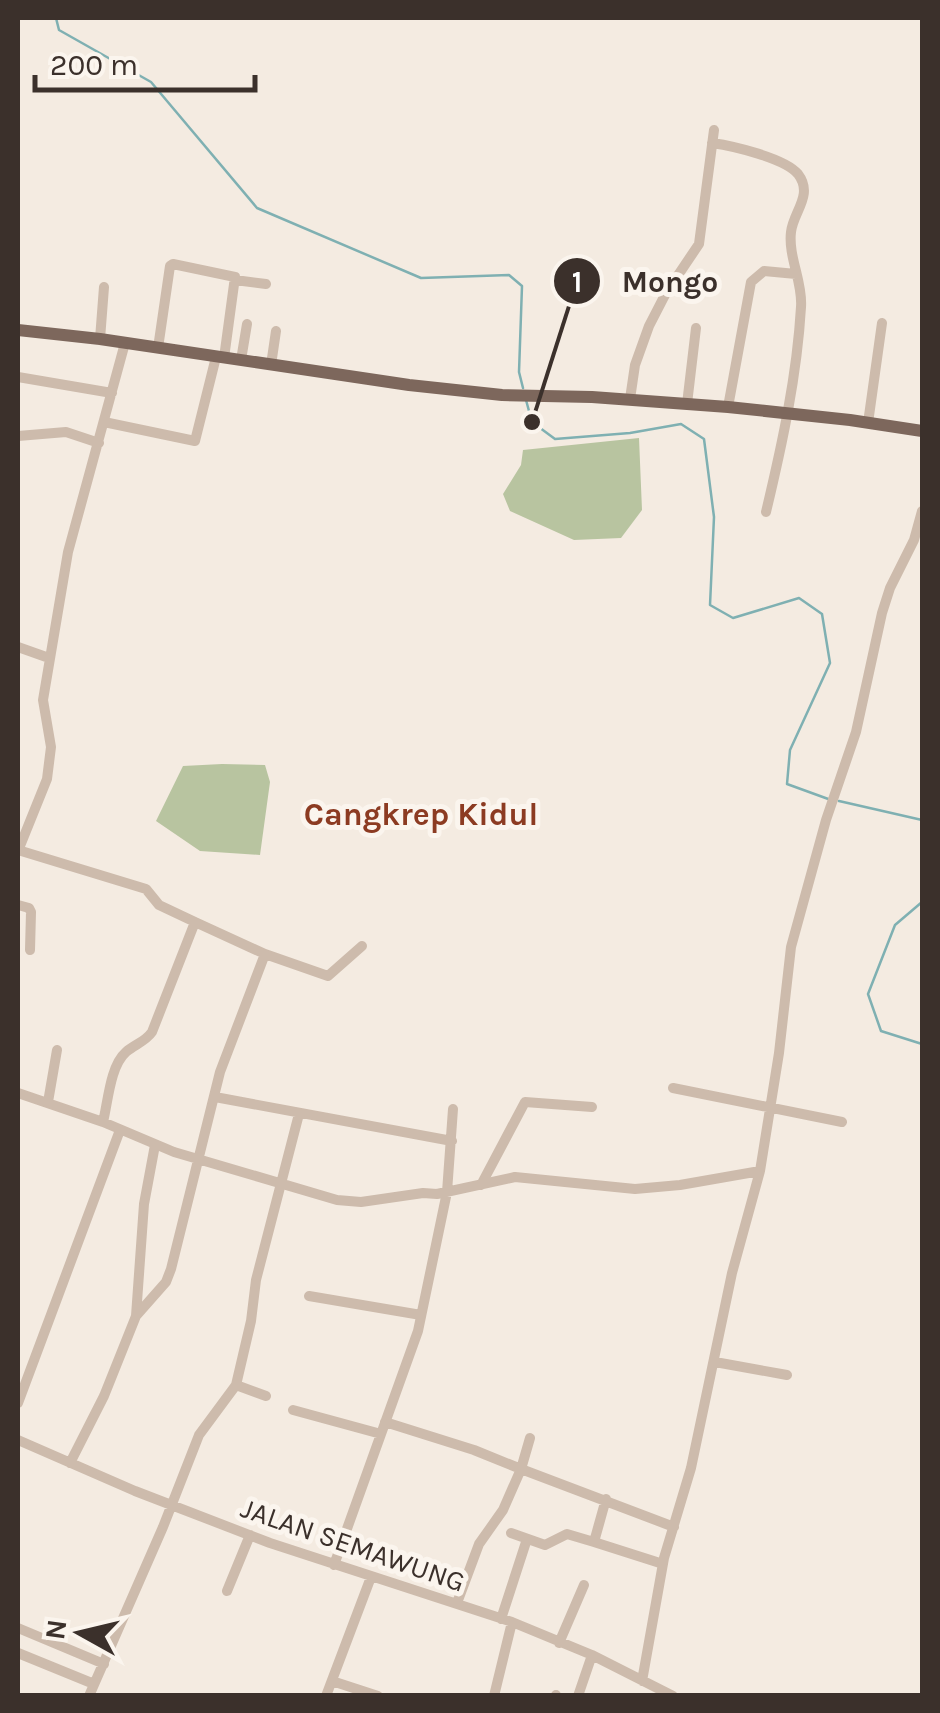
<svg xmlns="http://www.w3.org/2000/svg" width="940" height="1713" font-family="Karla,sans-serif">
<style>
.green{fill:#b8c4a0}
.lines{fill:none;stroke-linecap:round;stroke-linejoin:round}
.stream{stroke:#7fb0b2;stroke-width:2.5}
.minor{stroke:#cdbbac;stroke-width:10}
.major{stroke:#7d675c;stroke-width:12}
.labels{text-anchor:middle;dominant-baseline:central;stroke-width:10;stroke-linejoin:round;paint-order:stroke}
.street-label{font-size:28px;fill:#3b302b;stroke:#fbf5ee}
.quarter-label{font-size:32px;font-weight:bold;fill:#8c3b22;stroke:#fbf5ee}
.leader{fill:none;stroke:#3b302b;stroke-width:4}
.callout-dot{fill:#3b302b;stroke:#fbf5ee;stroke-width:4}
.mark-label{font-size:30px;text-anchor:middle;font-weight:bold;fill:#fff}
.callout-label{font-size:30px;text-anchor:middle;font-weight:bold;fill:#3b302b;stroke:#fbf5ee;stroke-width:10;stroke-linejoin:round;paint-order:stroke}
</style>
<rect width="100%" height="100%" fill="#f4ebe1"/>
<path class="green" d="M 639,438 L 642,510 L 621,538 L 574,540 L 510,511 L 503,494 L 521,465 L 523,450 Z
M 222,764 L 265,765 L 270,782 L 260,855 L 200,851 L 156,821 L 183,766 Z"/>
<g class="lines">
<path class="stream" d="M 56,18 L 59,30 L 151,82 L 257,208 L 421,278 L 509,275 L 522,286 L 519,372 L 523,388
M 526,400 L 532,422 L 555,439 L 630,433 L 681,424 L 704,439 L 714,517 L 710,605 L 733,618 L 799,598 L 822,614 L 830,663 L 790,750 L 787,784 L 831,800
M 839,801 L 922,820
M 922,902 L 895,925 L 868,994 L 881,1031 L 922,1044"/>
<path class="minor" d="M 712,143 C 733,146 785,158 798,174 C 814,195 793,212 791,232 C 788,257 803,282 801,307 C 797,376 782,445 766,512
M 235,280 L 266,284
M 100,339 L 104,287
M 158,348 L 170,266 L 173,264 L 235,277 L 224,358
M 241,360 L 247,324
M 271,365 L 276,331
M 18,377 L 112,393
M 630,399 L 635,365 L 649,326 L 666,293 L 699,244 L 714,130
M 687,404 L 696,328
M 728,407 L 751,282 L 764,271 L 796,274
M 104,422 L 195,441 L 216,357
M 868,423 L 882,323
M 18,436 L 66,432 L 99,443
M 18,647 L 49,658
M 18,850 L 146,889 L 159,905 L 195,922
M 18,851 L 47,779 L 51,747 L 43,700 L 68,552 L 125,343
M 18,905 L 29,908 L 31,912 L 30,950
M 673,1088 L 842,1122
M 18,1093 L 103,1122 L 174,1152 L 337,1200 L 361,1202 L 423,1193 L 437,1194 L 515,1177 L 635,1189 L 680,1185 L 760,1171
M 215,1097 L 452,1141
M 48,1102 L 57,1050
M 103,1122 C 108,1102 110,1066 126,1052 C 135,1044 145,1042 152,1032 L 195,922 L 265,954 L 328,976 L 362,946
M 481,1185 L 525,1102 L 592,1107
M 309,1296 L 421,1315
M 136,1316 L 166,1282 L 171,1269 L 220,1072 L 265,954
M 715,1362 L 787,1375
M 236,1385 L 266,1396
M 18,1403 L 120,1130
M 293,1410 L 381,1434
M 385,1422 L 474,1450 L 521,1469 L 503,1510 L 479,1544 L 457,1603
M 530,1438 L 521,1469 L 674,1527
M 18,1440 L 135,1491 L 270,1543 L 512,1622 L 592,1655 L 673,1696
M 70,1463 L 104,1396 L 136,1316 L 144,1204 L 155,1145
M 606,1499 L 594,1542 L 663,1564
M 511,1533 L 545,1545 L 567,1534 L 594,1542
M 334,1565 L 418,1331 L 447,1192 L 453,1109
M 227,1591 L 250,1535
M 501,1619 L 527,1539
M 18,1628 L 104,1664
M 559,1643 L 584,1585
M 18,1653 L 94,1684
M 332,1681 L 378,1696
M 642,1681 L 664,1558 L 691,1468 L 732,1273 L 760,1171 L 779,1053 L 791,947 L 826,820 L 856,732 L 882,613 L 890,588 L 914,540 L 922,511
M 89,1696 L 163,1527 L 199,1435 L 236,1385 L 251,1321 L 256,1280 L 299,1114
M 326,1696 L 371,1577
M 494,1696 L 512,1622
M 556,1696 L 556,1695
M 578,1696 L 592,1655"/>
<path class="major" d="M 18,330 L 100,339 L 409,385 L 502,395 L 592,397 L 728,407 L 850,420 L 922,431"/>
</g>
<g class="labels">
<g class="street-label">
<text transform="translate(353 1545) rotate(19)">JALAN SEMAWUNG</text>
</g>
<g class="quarter-label">
<text x="421" y="814">Cangkrep Kidul</text>
</g>
</g>
<path class="leader" d="M532 422L577 281"/>
<g class="callout-dot">
<circle cx="532" cy="422" r="10"/>
<circle cx="577" cy="281" r="25"/>
</g>
<g class="mark-label">
<text x="577" y="292">1</text>
</g>
<g class="callout-label">
<text x="670" y="292">Mongo</text>
</g>
<rect width="940" height="1713" fill="none" stroke="#3b302b" stroke-width="40"/>
<g transform="translate(80 1633) rotate(278)" stroke="#fbf5ee" stroke-width="8" paint-order="stroke">
<path d="M0-8L18 38L0 25L-18 38Z" fill="#3b302b"/>
<text y="-15" font-size="28" font-weight="bold" text-anchor="middle" fill="#3b302b">N</text>
</g>
<path d="M35 75v15h220v-15" fill="none" stroke="#3b302b" stroke-width="5"/>
<text x="50" y="75" font-size="30" fill="#3b302b" stroke="#fbf5ee" stroke-width="8" paint-order="stroke">200 m</text>
</svg>
